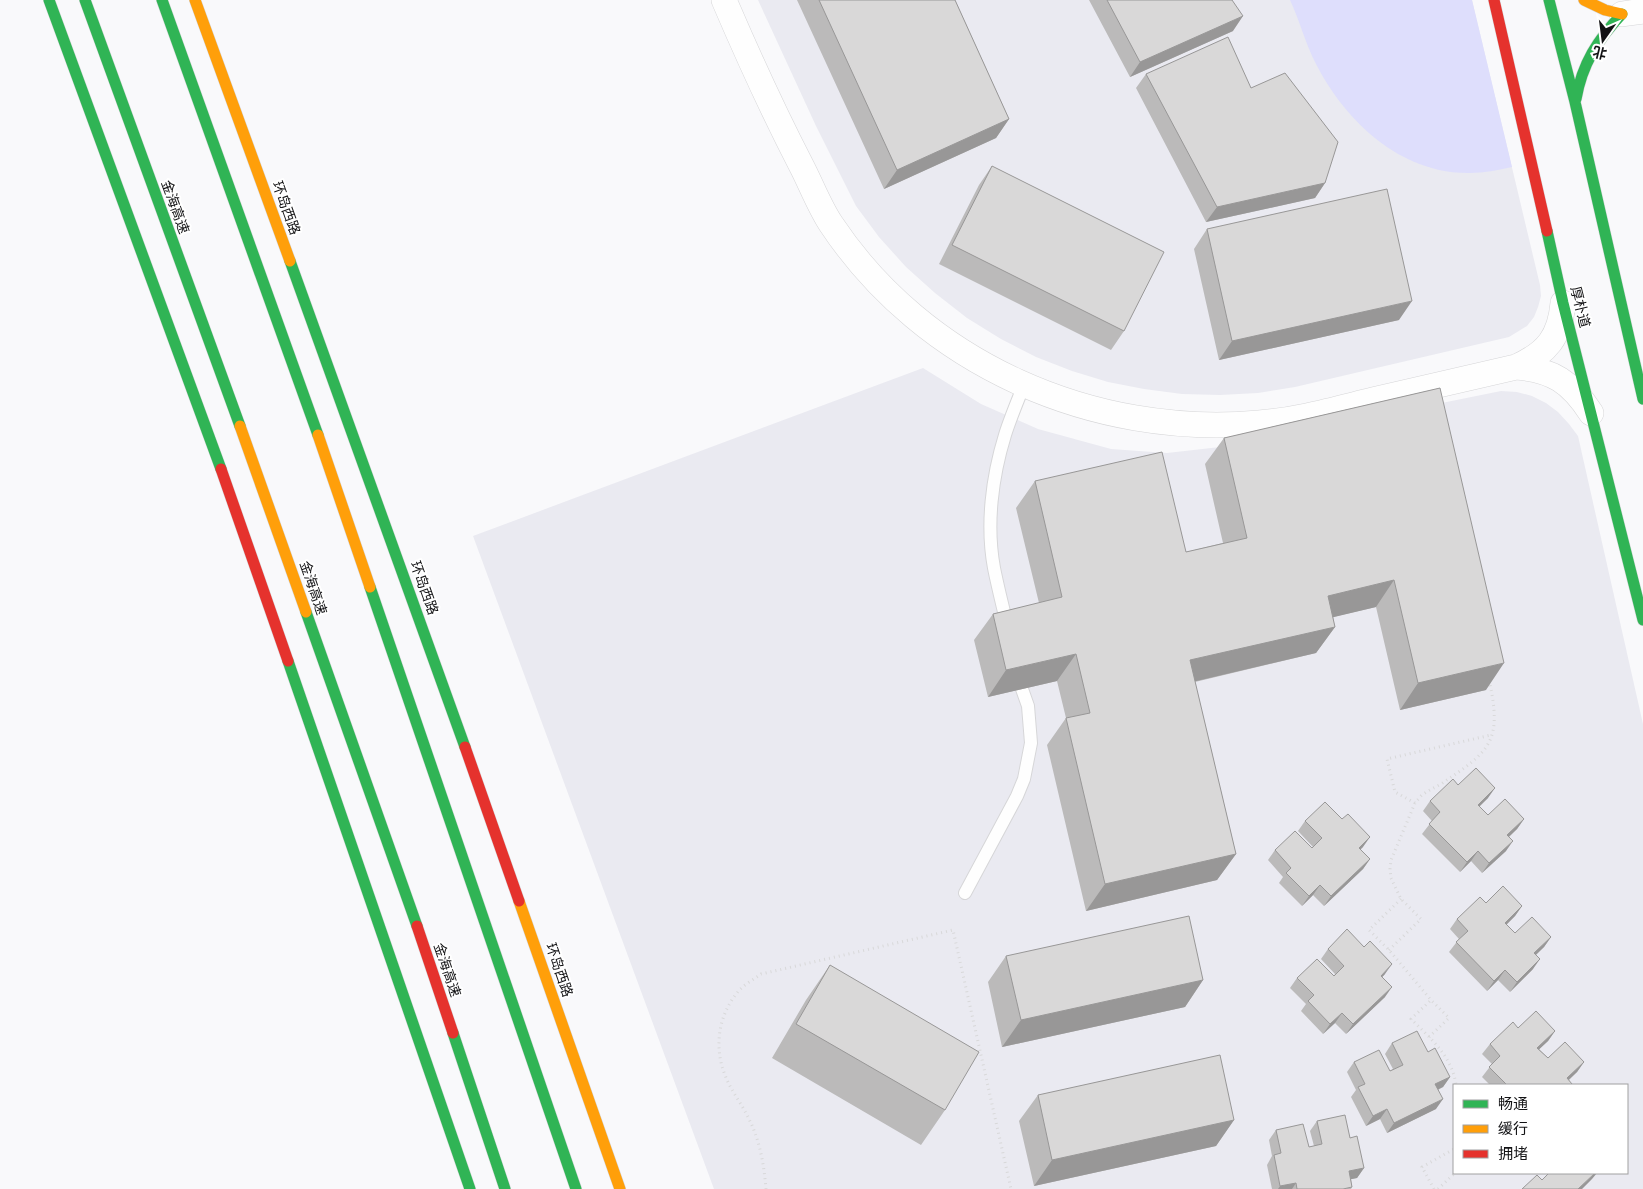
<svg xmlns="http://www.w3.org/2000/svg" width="1643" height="1189" font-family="'Sofia Sans Condensed','Noto Sans SC',sans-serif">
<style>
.built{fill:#eaeaf1;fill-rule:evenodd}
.green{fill:#dedefc}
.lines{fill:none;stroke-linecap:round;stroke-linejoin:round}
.lane-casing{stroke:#d6d6d8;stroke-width:14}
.street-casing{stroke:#d6d6d8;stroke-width:26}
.fast-casing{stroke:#d6d6d8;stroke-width:12}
.slow-casing{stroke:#d6d6d8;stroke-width:12}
.jam-casing{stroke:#d6d6d8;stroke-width:12}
.path{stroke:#d8d8d9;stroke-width:3;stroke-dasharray:1 4;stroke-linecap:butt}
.lane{stroke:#fefefe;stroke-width:12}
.street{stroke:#fefefe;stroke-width:25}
.fast{stroke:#30b455;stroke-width:11}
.slow{stroke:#ff9f0a;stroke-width:11}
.jam{stroke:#e5322d;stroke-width:11}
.wall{fill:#bbbaba}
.shaded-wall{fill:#989797}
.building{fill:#d9d8d8;stroke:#989797}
.labels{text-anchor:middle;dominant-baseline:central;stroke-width:4;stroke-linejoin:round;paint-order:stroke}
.street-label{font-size:14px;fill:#121214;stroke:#fff}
</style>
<rect width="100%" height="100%" fill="#f9f9fb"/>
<path class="built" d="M 758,0 L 1472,0 L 1540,285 L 1541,296 L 1538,307 L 1534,317 L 1527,326 L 1509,337 L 1295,387 L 1258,393 L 1220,395 L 1182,394 L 1144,389 L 1108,382 L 1072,371 L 1036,357 L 1001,339 L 967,318 L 935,293 L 906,267 L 879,237 L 856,206 L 816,126 Z
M 923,368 L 981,404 L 1038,429 L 1111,449 L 1167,453 L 1229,446 L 1501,391 L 1517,392 L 1532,396 L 1546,403 L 1558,412 L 1569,424 L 1578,436 L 1643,724 L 1643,1189 L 714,1189 L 473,536 ZM 1454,1085 L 1627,1085 L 1627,1173 L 1454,1173 Z"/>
<path class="green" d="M 1290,0 L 1472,0 L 1512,167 C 1498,170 1484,173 1470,173 C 1401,174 1346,122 1316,64 C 1305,43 1300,21 1290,0 Z"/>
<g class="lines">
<g class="lane-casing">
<path id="lane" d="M 1008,628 C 1003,608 998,588 994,568 C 986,525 992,477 1005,435 C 1010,419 1017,402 1024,385
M 965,893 L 1017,796 L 1024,779 L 1031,743 L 1028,706 L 1022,689"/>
</g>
<g class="street-casing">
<path id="street" d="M 724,0 C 748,56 773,111 801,165 C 811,184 819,206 831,224 C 924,364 1093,438 1259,423 C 1298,420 1336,409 1373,400 C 1421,389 1468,378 1516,367 C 1547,353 1560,337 1563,303
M 1622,14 L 1643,11
M 1516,367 C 1553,370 1571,382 1591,413"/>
</g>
<g class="fast-casing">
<path id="fast" d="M 49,0 L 221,469
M 85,0 L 240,426
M 162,0 L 318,435
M 1549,0 L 1575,102 L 1643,399
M 1576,99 C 1582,64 1598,39 1622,14
M 1547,231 L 1563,303 L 1643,620
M 290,261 L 465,747
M 370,587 L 576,1189
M 306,612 L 417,926
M 288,661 L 470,1189
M 453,1033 L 505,1189"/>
</g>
<g class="slow-casing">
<path id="slow" d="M 195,0 L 290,261
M 1584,0 L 1605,10 L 1622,14
M 240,426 L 306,612
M 318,435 L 370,587
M 519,901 L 620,1189"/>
</g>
<g class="jam-casing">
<path id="jam" d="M 1494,0 L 1547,231
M 221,469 L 288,661
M 465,747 L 519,901
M 417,926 L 453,1033"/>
</g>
<path class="path" d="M 1415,803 L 1395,792 L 1387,759 L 1491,735
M 1401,899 L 1369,930 L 1389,950 L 1431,1000 L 1411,1019 C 1431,1039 1452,1056 1456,1085
M 1389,950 L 1421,919 L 1401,899 L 1391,878 L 1390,869 L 1391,860 L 1415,803 L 1421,796 C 1427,791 1434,788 1441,784 C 1490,751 1503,742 1489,680
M 1429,1037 L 1449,1018 L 1431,1000
M 766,1189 C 764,1165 760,1141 749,1119 C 742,1104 731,1091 725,1075 C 714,1048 718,1016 737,993 C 743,985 753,980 761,974 L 953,930 L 1011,1189
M 1434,1189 L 1422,1167 L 1454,1149
M 1438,1189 L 1455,1173"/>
<use href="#lane" class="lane"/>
<use href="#street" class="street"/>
<use href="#fast" class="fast"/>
<use href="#slow" class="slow"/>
<use href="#jam" class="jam"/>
</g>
<path class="wall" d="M 797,0 L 955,0 L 1009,119 L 996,138 L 884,189 Z
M 1089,0 L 1232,0 L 1233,31 L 1130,77 Z
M 1146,74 L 1251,88 L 1325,183 L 1315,198 L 1206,222 L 1136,88 Z
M 992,166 L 1124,331 L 1111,350 L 939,264 L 979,185 Z
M 1207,229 L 1399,320 L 1219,360 L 1194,249 Z
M 1440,388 L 1486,690 L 1400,710 L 1376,607 L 1333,617 L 1335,627 L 1316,653 L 1195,682 L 1236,854 L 1217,880 L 1086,911 L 1047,745 L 1066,718 L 1057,681 L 988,697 L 974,640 L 993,614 L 1039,603 L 1016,508 L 1035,481 L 1186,552 L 1223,543 L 1205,464 L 1224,438 Z
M 1458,785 L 1488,798 L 1479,806 L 1488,815 L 1524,819 L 1517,829 L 1509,837 L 1506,851 L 1482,873 L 1471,861 L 1460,872 L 1422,834 L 1432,821 L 1423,811 L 1430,801 Z
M 1305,821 L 1363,847 L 1360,849 L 1370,859 L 1363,869 L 1324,906 L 1313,895 L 1302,906 L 1279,883 L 1283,877 L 1268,860 L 1275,850 L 1312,848 L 1313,847 L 1298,831 Z
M 1486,903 L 1522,906 L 1515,916 L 1506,925 L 1515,933 L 1551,937 L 1544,947 L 1536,955 L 1533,969 L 1510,992 L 1498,980 L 1487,991 L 1449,952 L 1459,939 L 1450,929 L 1457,919 Z
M 1328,949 L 1385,974 L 1382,977 L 1385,997 L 1346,1034 L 1335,1023 L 1323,1034 L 1301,1011 L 1306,1004 L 1290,988 L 1297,978 L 1334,976 L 1335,974 L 1321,959 Z
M 1006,956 L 1203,980 L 1185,1007 L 1002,1047 L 988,982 Z
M 830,965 L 945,1110 L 921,1145 L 772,1058 L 806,1000 Z
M 1518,1028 L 1555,1031 L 1548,1041 L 1539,1049 L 1548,1058 L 1584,1062 L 1577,1072 L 1569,1080 L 1571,1085 L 1490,1085 L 1482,1077 L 1492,1064 L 1482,1054 L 1490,1044 Z
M 1392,1043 L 1428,1052 L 1450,1077 L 1443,1087 L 1438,1090 L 1436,1109 L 1387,1133 L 1380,1119 L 1366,1126 L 1351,1097 L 1356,1090 L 1347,1072 L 1354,1062 L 1390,1071 L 1393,1069 L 1385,1054 Z
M 1038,1095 L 1234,1120 L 1216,1146 L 1034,1186 L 1019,1121 Z
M 1317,1121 L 1350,1138 L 1364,1168 L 1357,1178 L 1351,1179 L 1352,1187 L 1351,1189 L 1272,1189 L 1267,1165 L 1272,1156 L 1269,1140 L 1276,1130 L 1309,1147 L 1314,1146 L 1310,1131 Z"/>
<path class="shaded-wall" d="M 1243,16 L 1233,31 L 1130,77 L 1140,62 Z
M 1009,119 L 996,138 L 884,189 L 897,170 Z
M 1325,183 L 1315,198 L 1206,222 L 1217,207 Z
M 1412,301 L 1399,320 L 1219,360 L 1232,341 Z
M 1394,580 L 1376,607 L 1309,623 L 1328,596 Z
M 1335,627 L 1316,653 L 1171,687 L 1190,660 Z
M 1076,654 L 1057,681 L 988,697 L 1006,670 Z
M 1504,663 L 1486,690 L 1400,710 L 1418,683 Z
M 1495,788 L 1488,798 L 1471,815 L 1478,805 Z
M 1524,819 L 1517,829 L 1500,845 L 1507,835 Z
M 1370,837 L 1363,847 L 1352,858 L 1359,848 Z
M 1513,841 L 1506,851 L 1482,873 L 1489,863 Z
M 1478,851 L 1471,861 L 1460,872 L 1467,862 Z
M 1236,854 L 1217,880 L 1086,911 L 1105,884 Z
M 1370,859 L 1363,869 L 1324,906 L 1331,896 Z
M 1320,885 L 1313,895 L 1302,906 L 1309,896 Z
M 1522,906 L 1515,916 L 1498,933 L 1505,923 Z
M 1551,937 L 1544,947 L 1527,963 L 1534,953 Z
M 1540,959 L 1533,969 L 1510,992 L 1517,982 Z
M 1392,964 L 1385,974 L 1374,986 L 1381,976 Z
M 1505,970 L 1498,980 L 1487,991 L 1494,981 Z
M 1203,980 L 1185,1007 L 1002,1047 L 1021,1020 Z
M 1392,987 L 1385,997 L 1346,1034 L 1353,1024 Z
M 1342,1013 L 1335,1023 L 1323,1034 L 1330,1024 Z
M 1555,1031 L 1548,1041 L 1530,1058 L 1537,1048 Z
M 1584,1062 L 1577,1072 L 1563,1085 L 1567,1078 Z
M 1450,1077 L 1443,1087 L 1428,1094 L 1435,1084 Z
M 1443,1099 L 1436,1109 L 1387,1133 L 1394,1123 Z
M 1387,1109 L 1380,1119 L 1366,1126 L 1373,1116 Z
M 1234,1120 L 1216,1146 L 1034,1186 L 1052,1160 Z
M 1364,1168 L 1357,1178 L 1342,1181 L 1349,1171 Z
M 1595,1173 L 1597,1173 L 1592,1179 L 1582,1189 L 1578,1189 Z
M 1296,1183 L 1292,1189 L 1278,1189 L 1280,1186 Z"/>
<path class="building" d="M 819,0 L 955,0 L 1009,119 L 897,170 Z
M 1107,0 L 1232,0 L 1243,16 L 1140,62 Z
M 1228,37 L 1251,88 L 1285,73 L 1338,142 L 1325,183 L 1217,207 L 1146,74 Z
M 992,166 L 1164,252 L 1124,331 L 952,245 Z
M 1387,189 L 1412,301 L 1232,341 L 1207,229 Z
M 1440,388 L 1504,663 L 1418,683 L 1394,580 L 1328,596 L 1335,627 L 1190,660 L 1236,854 L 1105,884 L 1066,718 L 1090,713 L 1076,654 L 1006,670 L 993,614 L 1062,597 L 1035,481 L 1162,452 L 1186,552 L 1247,538 L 1224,438 Z
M 1476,768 L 1495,788 L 1478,805 L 1488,815 L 1505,799 L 1524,819 L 1507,835 L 1513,841 L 1489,863 L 1478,851 L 1467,862 L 1429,824 L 1440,812 L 1430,801 L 1453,779 L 1458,785 Z
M 1325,802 L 1342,819 L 1348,814 L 1370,837 L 1359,848 L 1370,859 L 1331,896 L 1320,885 L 1309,896 L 1286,873 L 1291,868 L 1275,850 L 1295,831 L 1312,848 L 1322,838 L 1305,821 Z
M 1503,886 L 1522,906 L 1505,923 L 1515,933 L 1532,917 L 1551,937 L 1534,953 L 1540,959 L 1517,982 L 1505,970 L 1494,981 L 1456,942 L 1468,931 L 1457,919 L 1480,897 L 1486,903 Z
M 1189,916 L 1203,980 L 1021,1020 L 1006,956 Z
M 1347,929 L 1364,947 L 1370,941 L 1392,964 L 1381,976 L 1392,987 L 1353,1024 L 1342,1013 L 1330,1024 L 1308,1001 L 1314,995 L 1297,978 L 1317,959 L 1334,976 L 1344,966 L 1328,949 Z
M 830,965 L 979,1052 L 945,1110 L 796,1024 Z
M 1536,1011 L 1555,1031 L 1537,1048 L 1548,1058 L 1565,1042 L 1584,1062 L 1567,1078 L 1572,1084 L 1571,1085 L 1507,1085 L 1489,1067 L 1500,1056 L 1490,1044 L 1513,1022 L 1518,1028 Z
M 1417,1031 L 1428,1052 L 1435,1048 L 1450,1077 L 1435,1084 L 1443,1099 L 1394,1123 L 1387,1109 L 1373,1116 L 1358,1087 L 1365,1084 L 1354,1062 L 1379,1050 L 1390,1071 L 1403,1065 L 1392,1043 Z
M 1220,1055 L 1234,1120 L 1052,1160 L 1038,1095 Z
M 1345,1115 L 1350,1138 L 1357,1136 L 1364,1168 L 1349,1171 L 1352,1187 L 1343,1189 L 1297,1189 L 1296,1183 L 1280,1186 L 1274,1155 L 1281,1153 L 1276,1130 L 1303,1124 L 1309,1147 L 1322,1144 L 1317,1121 Z
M 1549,1173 L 1595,1173 L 1578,1189 L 1522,1189 L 1537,1175 L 1542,1180 Z"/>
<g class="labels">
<g class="street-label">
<text transform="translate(175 207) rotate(70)">金海高速</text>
<text transform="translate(286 208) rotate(70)">环岛西路</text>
<text transform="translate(1580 307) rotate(76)">厚朴道</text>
<text transform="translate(313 588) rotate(71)">金海高速</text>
<text transform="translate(424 588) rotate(70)">环岛西路</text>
<text transform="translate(447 970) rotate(71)">金海高速</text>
<text transform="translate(559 970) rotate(71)">环岛西路</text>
</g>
</g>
<rect x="1453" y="1084" width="175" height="90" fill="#ffffff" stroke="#a0a0a1"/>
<rect x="1463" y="1100" width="25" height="8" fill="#30b455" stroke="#a0a0a1"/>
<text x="1498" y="1109" font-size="15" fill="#121214">畅通</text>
<rect x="1463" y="1125" width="25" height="8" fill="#ff9f0a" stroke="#a0a0a1"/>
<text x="1498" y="1134" font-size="15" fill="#121214">缓行</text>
<rect x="1463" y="1150" width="25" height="8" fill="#e5322d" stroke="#a0a0a1"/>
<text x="1498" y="1159" font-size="15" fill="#121214">拥堵</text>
<g transform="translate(1603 40) rotate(194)" stroke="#ffffff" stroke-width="4" paint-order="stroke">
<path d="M0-4L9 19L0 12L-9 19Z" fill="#121214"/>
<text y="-8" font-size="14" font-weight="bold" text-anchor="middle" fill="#121214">北</text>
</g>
</svg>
